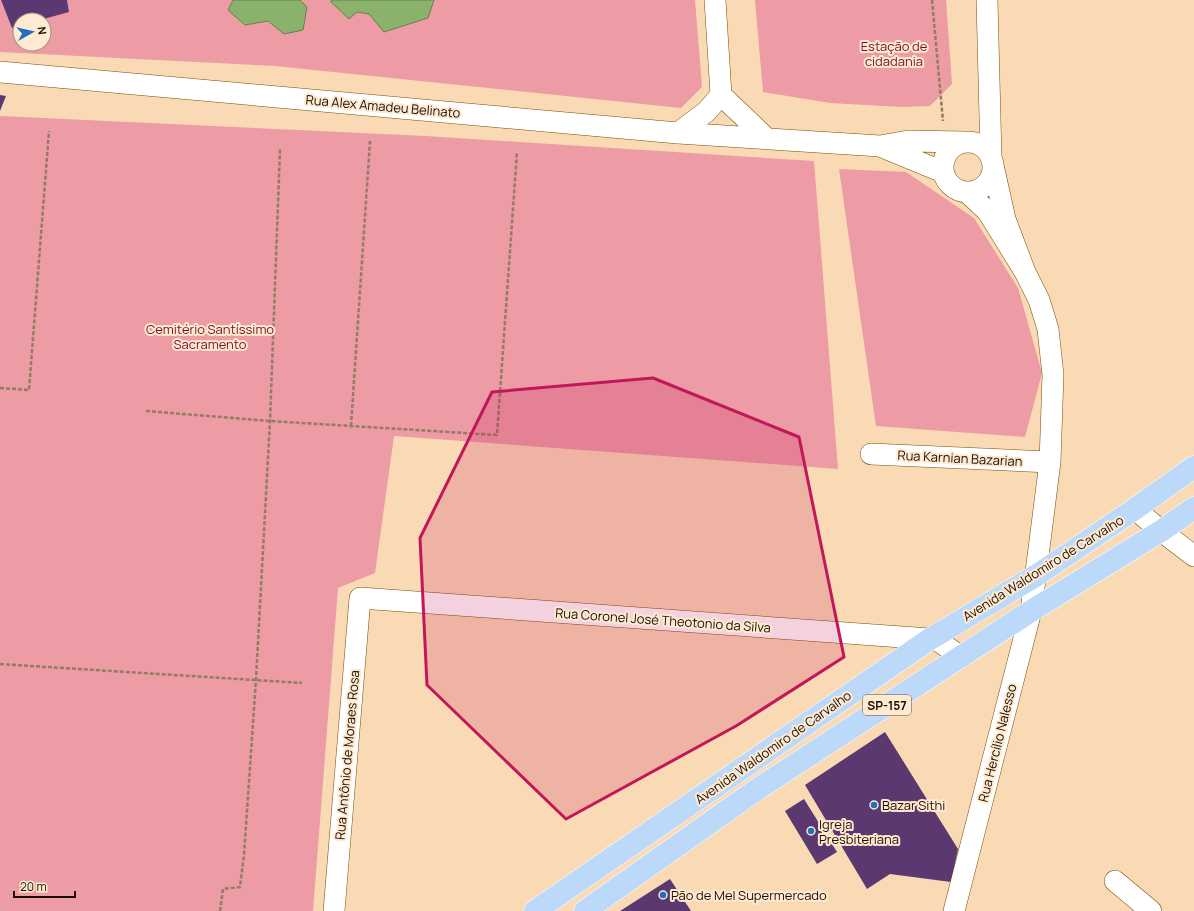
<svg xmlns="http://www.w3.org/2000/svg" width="1194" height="911" font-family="Manrope,sans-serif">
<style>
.green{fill:#ed9ba4;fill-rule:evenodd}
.water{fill:#8bb26c;stroke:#69804c}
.building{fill:#5c3871}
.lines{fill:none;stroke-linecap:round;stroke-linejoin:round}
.minor-casing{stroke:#7b4e00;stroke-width:22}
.primary-casing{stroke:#fff;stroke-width:23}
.path{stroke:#937c62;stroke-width:2.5;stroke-dasharray:4 2;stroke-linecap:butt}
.minor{stroke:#fff;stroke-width:21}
.primary{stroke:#bcd9f9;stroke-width:22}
.marked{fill:#c2185b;fill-opacity:0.2;stroke:#c2185b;stroke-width:3;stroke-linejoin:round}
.poi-dot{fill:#2070bf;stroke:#feead1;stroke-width:1.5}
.labels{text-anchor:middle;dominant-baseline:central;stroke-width:4;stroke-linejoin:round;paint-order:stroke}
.shield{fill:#feead1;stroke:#5f4f3f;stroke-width:1}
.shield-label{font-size:12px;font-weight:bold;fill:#1b0d00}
.park-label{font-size:13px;fill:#77102d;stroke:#feead1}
.street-label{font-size:13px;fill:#1b0d00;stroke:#feead1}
.poi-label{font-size:13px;fill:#1b0d00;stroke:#feead1;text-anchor:start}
</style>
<rect width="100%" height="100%" fill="#f9dab5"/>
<path class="green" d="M 0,0 L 695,0 L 702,87 L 681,108 L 275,66 L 0,52 ZM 20,20 L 44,20 L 44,44 L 20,44 Z
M 755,0 L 946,0 L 952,84 L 930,106 L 902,107 L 830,103 L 763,92 Z
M 0,116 L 426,136 L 814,161 L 838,469 L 394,436 L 375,573 L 338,588 L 313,911 L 0,911 Z
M 839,169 L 906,172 L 974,218 L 1018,288 L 1042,373 L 1025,437 L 876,426 Z"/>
<path class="water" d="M 233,0 L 300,0 L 307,7 L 303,30 L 284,34 L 268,21 L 245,25 L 228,10 Z
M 331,0 L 434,0 L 428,18 L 384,32 L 369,14 L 357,12 L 349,19 L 331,2 Z"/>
<path class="building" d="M 1,0 L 67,0 L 69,12 L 40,20 L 20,20 L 20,26 L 12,28 Z
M 0,95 L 6,96 L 0,111 Z
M 885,732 L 958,849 L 951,882 L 890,874 L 867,889 L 805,785 Z
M 804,799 L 837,852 L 817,864 L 785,811 Z
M 670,879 L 691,911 L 620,911 Z"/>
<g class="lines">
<g class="minor-casing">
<path id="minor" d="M 715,0 L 721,95 L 766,138
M 987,0 L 991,157
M 0,72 L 678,133 L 880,146
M 678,133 L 706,112 L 721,95
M943 167a25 25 0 1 1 50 0a25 25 0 1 1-50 0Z
M 943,172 L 880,146 L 908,141 L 965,142
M 968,193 L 988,212 L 1025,272 L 1005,219 L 993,165
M 871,454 L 1050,462
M 1135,509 L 1161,531 L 1194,556
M 1115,881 L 1151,911
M 334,911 L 360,598 L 930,639 L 937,640 L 961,657
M 954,911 L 1031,611 L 1050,462 L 1053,375 L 1048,329 L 1039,300 L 1025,272"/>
</g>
<g class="primary-casing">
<path id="primary" d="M 535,911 L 930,639 L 1037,575 L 1132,511 L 1194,467
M 585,911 L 759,788 L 1031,611 L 1161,531 L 1194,508"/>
</g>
<path class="path" d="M 932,0 L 943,121
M 0,388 L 29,390 L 49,131
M 146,411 L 270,421 L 497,435 L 517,152
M 351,426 L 370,141
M 0,664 L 302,683
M 220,911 L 223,889 L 240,887 L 244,855 L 256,679 L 270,421 L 280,149"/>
<use href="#minor" class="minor"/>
<use href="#primary" class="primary"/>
</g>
<path class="marked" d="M 653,378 L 799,437 L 844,657 L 736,726 L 566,819 L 427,685 L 420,538 L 492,392 Z"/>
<g class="poi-dot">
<circle cx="874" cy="805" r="4"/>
<circle cx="811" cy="831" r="4"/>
<circle cx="663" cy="895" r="4"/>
</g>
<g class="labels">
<rect class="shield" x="863" y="695" width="48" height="20" rx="3"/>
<g class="shield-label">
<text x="887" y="705">SP-157</text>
</g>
<g class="park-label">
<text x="894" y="46">Estação de<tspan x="894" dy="15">cidadania</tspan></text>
<text x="210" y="329">Cemitério Santíssimo<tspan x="210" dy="15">Sacramento</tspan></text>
</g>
<g class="street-label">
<text transform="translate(383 106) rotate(5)">Rua Alex Amadeu Belinato</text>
<text transform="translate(960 458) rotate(3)">Rua Karnian Bazarian</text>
<text transform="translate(1043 568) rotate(-32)">Avenida Waldomiro de Carvalho</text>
<text transform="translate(663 620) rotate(4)">Rua Coronel José Theotonio da Silva</text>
<text transform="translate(997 743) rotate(-76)">Rua Hercílio Nalesso</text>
<text transform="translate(773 747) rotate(-35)">Avenida Waldomiro de Carvalho</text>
<text transform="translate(347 755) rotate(-85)">Rua Antônio de Moraes Rosa</text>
</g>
<g class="poi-label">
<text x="882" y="805">Bazar Sithi</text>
<text x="819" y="824">Igreja<tspan x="819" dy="15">Presbiteriana</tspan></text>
<text x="671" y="895">Pão de Mel Supermercado</text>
</g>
</g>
<g transform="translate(32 32) rotate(82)"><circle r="19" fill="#feead1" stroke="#a3927d"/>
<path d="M0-3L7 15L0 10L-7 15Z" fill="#2070bf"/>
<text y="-6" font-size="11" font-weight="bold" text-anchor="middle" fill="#1b0d00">N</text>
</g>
<path d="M14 891v6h61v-6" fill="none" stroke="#1b0d00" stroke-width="2"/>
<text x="20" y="891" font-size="12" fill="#1b0d00" stroke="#feead1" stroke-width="3" paint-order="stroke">20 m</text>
</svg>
